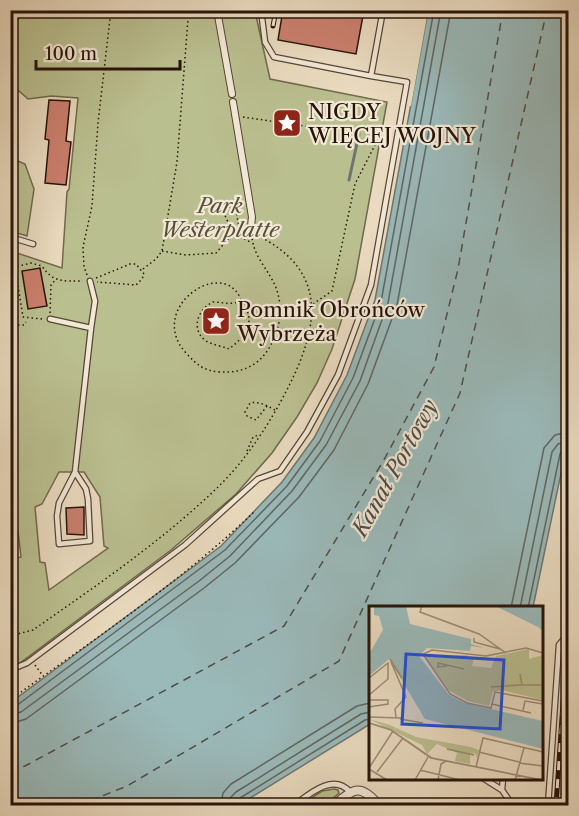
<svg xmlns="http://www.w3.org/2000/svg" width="579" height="816" font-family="'Libre Caslon Text',serif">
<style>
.green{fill:#babf90;stroke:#70694c;stroke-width:1.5;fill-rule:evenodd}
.water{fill:#9ab9b9;stroke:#6c7772;stroke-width:1.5}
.pier{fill:#eadbc0}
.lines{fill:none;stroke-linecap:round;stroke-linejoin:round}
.shore{stroke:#606660;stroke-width:1.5}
.stream{stroke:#6c7772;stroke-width:3}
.ferry{stroke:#4f4d46;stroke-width:1.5;stroke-dasharray:8 6;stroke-linecap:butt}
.building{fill:#ca7f6d;stroke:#271308;stroke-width:1.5}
.service-casing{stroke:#584536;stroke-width:7}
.pedestrian-casing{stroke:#584536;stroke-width:8}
.minor-casing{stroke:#584536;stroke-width:10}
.path{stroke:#271308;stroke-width:1.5;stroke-dasharray:1.5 3;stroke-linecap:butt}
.service{stroke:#f1e8d6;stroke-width:4.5}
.pedestrian{stroke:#f1e8d6;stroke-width:6}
.minor{stroke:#f1e8d6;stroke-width:8}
.rail-casing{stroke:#271308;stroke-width:5}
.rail{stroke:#f1e8d6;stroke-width:3;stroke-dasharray:9;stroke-linecap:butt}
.labels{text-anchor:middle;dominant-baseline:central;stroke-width:4.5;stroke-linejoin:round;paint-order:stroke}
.poi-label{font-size:21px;fill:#271308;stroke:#f1e8d6;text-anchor:start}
.park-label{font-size:21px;font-style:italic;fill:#5a4f38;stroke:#f1e8d6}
.water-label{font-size:22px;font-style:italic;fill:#4f4d46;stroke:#f1e8d6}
.inset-river{fill:none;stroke:#9ab9b9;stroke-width:3}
.inset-road{fill:none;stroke:#9c8b76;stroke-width:1.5}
.view{fill:#1d4ed8;fill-opacity:0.15;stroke:#1d4ed8;stroke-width:3}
.inset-edge{fill:none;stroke:#271308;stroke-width:3}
</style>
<rect width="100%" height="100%" fill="#eadbc0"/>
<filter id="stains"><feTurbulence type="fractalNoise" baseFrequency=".00333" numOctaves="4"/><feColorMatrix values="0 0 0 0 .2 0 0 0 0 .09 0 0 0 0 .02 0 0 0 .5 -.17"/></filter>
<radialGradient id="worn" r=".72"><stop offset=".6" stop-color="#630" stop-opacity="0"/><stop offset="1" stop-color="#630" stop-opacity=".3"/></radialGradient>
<path class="green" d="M 11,11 L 255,11 L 270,79 L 387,102 L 355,279 L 332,349 L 317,383 L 297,417 L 272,453 L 236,494 L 171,550 L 20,663 L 10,665 L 11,559 L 21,557 L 13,488 L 11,487 L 11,251 L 62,268 L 67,192 L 69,189 L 78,98 L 51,96 L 28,99 L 11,84 ZM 59,472 L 84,472 L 100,497 L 104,546 L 108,548 L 49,590 L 45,563 L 40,562 L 35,507 L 42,504 Z
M 11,158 L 25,164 L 34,189 L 27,236 L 11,231 Z
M 334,789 L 338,790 L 339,793 L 325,805 L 300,805 L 322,791 Z"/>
<path class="water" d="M 428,11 L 568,11 L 568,440 L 533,607 L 370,608 L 370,724 L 239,805 L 11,805 L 10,703 L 221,546 L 282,482 L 314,438 L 347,375 L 375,300 Z"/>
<path class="pier" d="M 425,10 L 428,11 L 411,106 L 409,106 Z"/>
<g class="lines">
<path class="shore" d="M 511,608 L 544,448 L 555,435 L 568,432
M 520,608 L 552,452 L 558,444 L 568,441
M 528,608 L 560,454 L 563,449 L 568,448
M 10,707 L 16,706 L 225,550 L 287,486 L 320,441 L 353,378 L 381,302 L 434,10
M 10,715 L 21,712 L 199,581 L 230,556 L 292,491 L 326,445 L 360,381 L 388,303 L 441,10
M 10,724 L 26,719 L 204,588 L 235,563 L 299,497 L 334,450 L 368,384 L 397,305 L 451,10
M 221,806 L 223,793 L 231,784 L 357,706 L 370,703
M 230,806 L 231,797 L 236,792 L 361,714 L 370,712
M 237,806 L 240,798 L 365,720 L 370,719"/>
<path class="stream" d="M 349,180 L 359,134"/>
<path class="ferry" d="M 10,771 L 25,766 L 284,626 L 385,458 L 434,367 L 458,269 L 503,10
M 77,806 L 127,786 L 339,661 L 460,393 L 547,10"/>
</g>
<path class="building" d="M 283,10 L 364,10 L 356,54 L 278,40 Z
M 49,100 L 70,101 L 66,141 L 71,142 L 66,185 L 45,183 L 49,140 L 45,139 Z
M 40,268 L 47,306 L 28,309 L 22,271 Z
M 84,507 L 84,535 L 67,534 L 66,508 Z"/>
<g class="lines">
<g class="service-casing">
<path id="service" d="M 261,10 L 265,42 L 274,57 L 371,76 L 383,10
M 10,237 L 33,244
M 50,319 L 91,328 L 95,301 L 90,281
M 75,472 L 86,489 L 88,499 L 90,541 L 59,544 L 57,516 L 59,503 L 75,472 L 91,328
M 10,670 L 27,663 L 185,545 L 258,479 L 280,471 L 307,432 L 338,375 L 371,285 L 407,82 L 371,76
M 483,778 L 502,790
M 503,778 L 502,790 L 513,806
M 293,806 C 308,795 333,772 350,792
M 548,806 L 559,645 L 563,640"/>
</g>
<g class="pedestrian-casing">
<path id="pedestrian" d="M 217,10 L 232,94
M 233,102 L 252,217 L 251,226"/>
</g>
<g class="minor-casing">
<path id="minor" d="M 333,806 C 355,788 359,783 380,806"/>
</g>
<path class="path" d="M 243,117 L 359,134
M 243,203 L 231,206 L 223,211 L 233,233 L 252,243
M 235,205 L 239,227 L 243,228
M 162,251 L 186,255 L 216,253 L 242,223
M 143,269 L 156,259 L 162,251 L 177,162 L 188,19 L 186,10
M 87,275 L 84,267 L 83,247 L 92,206 L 98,123 L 111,10
M 96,278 L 130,264 L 136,264 L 144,274 L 142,279 L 136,285 L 97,282
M 10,296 L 18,297
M 241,300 C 224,255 145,308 186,353 C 197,365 204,371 220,372 C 238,373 254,368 265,354 C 282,331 286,301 270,276 C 263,264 252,251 252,235
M 241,300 C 257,321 247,335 229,349 C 222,346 213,345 206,341 C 190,329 198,309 213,302 C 223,302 232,306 241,300 Z
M 313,304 L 332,291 L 355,184 L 376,143
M 50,313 L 51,285 L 56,279
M 10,316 L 17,318
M 42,319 L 23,317 L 15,267 L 31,263 L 42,266 C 53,283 64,281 83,281
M 18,325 L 24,325 L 26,322
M 17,363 L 16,343 L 18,315
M 267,406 L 256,420 L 247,416 L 245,412 L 250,403 C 260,401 267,406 275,410
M 247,451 L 253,437 L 259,435
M 10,636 L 33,630 C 96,586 162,541 217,488 C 243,463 264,432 281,401 C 317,335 336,271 252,233
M 10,650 L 17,636
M 35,665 L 43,676
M 10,695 L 15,675
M 10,700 C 93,640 181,582 255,511"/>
<use href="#service" class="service"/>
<use href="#pedestrian" class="pedestrian"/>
<use href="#minor" class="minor"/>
<g class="rail-casing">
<path id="rail" d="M 273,26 L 276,10
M 556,806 L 568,630"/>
</g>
<use href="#rail" class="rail"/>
</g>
<defs>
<g id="sight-square" transform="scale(1.5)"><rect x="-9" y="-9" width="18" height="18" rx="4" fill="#8f2418" stroke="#f1e8d6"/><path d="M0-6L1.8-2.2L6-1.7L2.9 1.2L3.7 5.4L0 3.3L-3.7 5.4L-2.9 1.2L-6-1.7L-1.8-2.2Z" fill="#fff"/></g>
</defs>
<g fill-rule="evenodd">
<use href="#sight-square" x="287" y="123"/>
<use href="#sight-square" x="216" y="321"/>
</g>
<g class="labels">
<g class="poi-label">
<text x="308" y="111">NIGDY<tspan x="308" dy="24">WIĘCEJ WOJNY</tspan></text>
<text x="237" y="309">Pomnik Obrońców<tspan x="237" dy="24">Wybrzeża</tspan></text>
</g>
<g class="park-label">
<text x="220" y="205">Park<tspan x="220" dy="24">Westerplatte</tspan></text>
</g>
<g class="water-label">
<text transform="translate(395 468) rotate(-61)">Kanał Portowy</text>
</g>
</g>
<g transform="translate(369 606)">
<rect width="174" height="174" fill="#eadbc0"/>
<path d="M 160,43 L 160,53 L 174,49 L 174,94 L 133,84 L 124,86 L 120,100 L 99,95 L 79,84 L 55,51 L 97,49 L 105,52 L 103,60 L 122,62 L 127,50 ZM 0,113 L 21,119 L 47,131 L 102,141 L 110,144 L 108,152 L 106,147 L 101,148 L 101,158 L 86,155 L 88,147 L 68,138 L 58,148 L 53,139 Z" fill="#babf90"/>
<path d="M 5,0 L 37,0 L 41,18 L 102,33 L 102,38 L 115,42 L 102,40 L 101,45 L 58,42 L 50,50 L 80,89 L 96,97 L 174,115 L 174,143 L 56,113 L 20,53 L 0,70 L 0,48 L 14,24 L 10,10 L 5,9 ZM 126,0 L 174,0 L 174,25 L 169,21 Z" fill="#9ab9b9"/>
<path class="inset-river" d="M 18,0 L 40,64 L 53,90 L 85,106 L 174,131M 27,0 L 43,52 L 58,84 L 88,103 L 174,123"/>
<path class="inset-road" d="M 53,0 L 51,6 L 110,28 L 137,47M 105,32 L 105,36 L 131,43M 21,53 L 33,72M 22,56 L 37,91M 78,60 L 69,61 L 69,57 L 95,63M 151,68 L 153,79 L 174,79M 0,72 L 19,57 L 19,73 L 0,89M 122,81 L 152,79M 0,94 L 19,94 L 19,98 L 0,101M 123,98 L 122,102 L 98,97 L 81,88 L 54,48 L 63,44 L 117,50 L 157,42 L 174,47M 154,104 L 156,95 L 174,98M 162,107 L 123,98 L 126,86 L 174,95M 0,111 L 33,112M 27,112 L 26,103 L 37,91M 31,113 L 54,117M 0,117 L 20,123 L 62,152 L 172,174M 0,117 L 22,124 L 63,152 L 173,174M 78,143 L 105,149M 110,146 L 150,156M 150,157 L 174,160M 107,161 L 114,132 L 174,146M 0,162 L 24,125M 0,163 L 18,174M 51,164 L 91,174M 8,166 L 34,132M 46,174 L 59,151M 69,174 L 72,158 L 77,155M 146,174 L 155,142"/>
<path class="view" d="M 37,48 L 135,54 L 131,123 L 33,118 Z"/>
<rect width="174" height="174" class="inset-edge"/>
</g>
<rect width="579" height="816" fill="none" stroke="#eadbc0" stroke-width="36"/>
<rect x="12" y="12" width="555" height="792" fill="none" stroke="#271308" stroke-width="3"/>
<rect x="18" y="18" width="543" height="780" fill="none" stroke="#271308" stroke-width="1.5"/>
<path d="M36 60v9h144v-9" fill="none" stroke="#271308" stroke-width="3"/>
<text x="45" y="60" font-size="18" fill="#271308" stroke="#f1e8d6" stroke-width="4.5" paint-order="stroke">100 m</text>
<rect width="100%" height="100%" filter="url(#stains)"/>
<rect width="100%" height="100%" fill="url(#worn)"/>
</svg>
